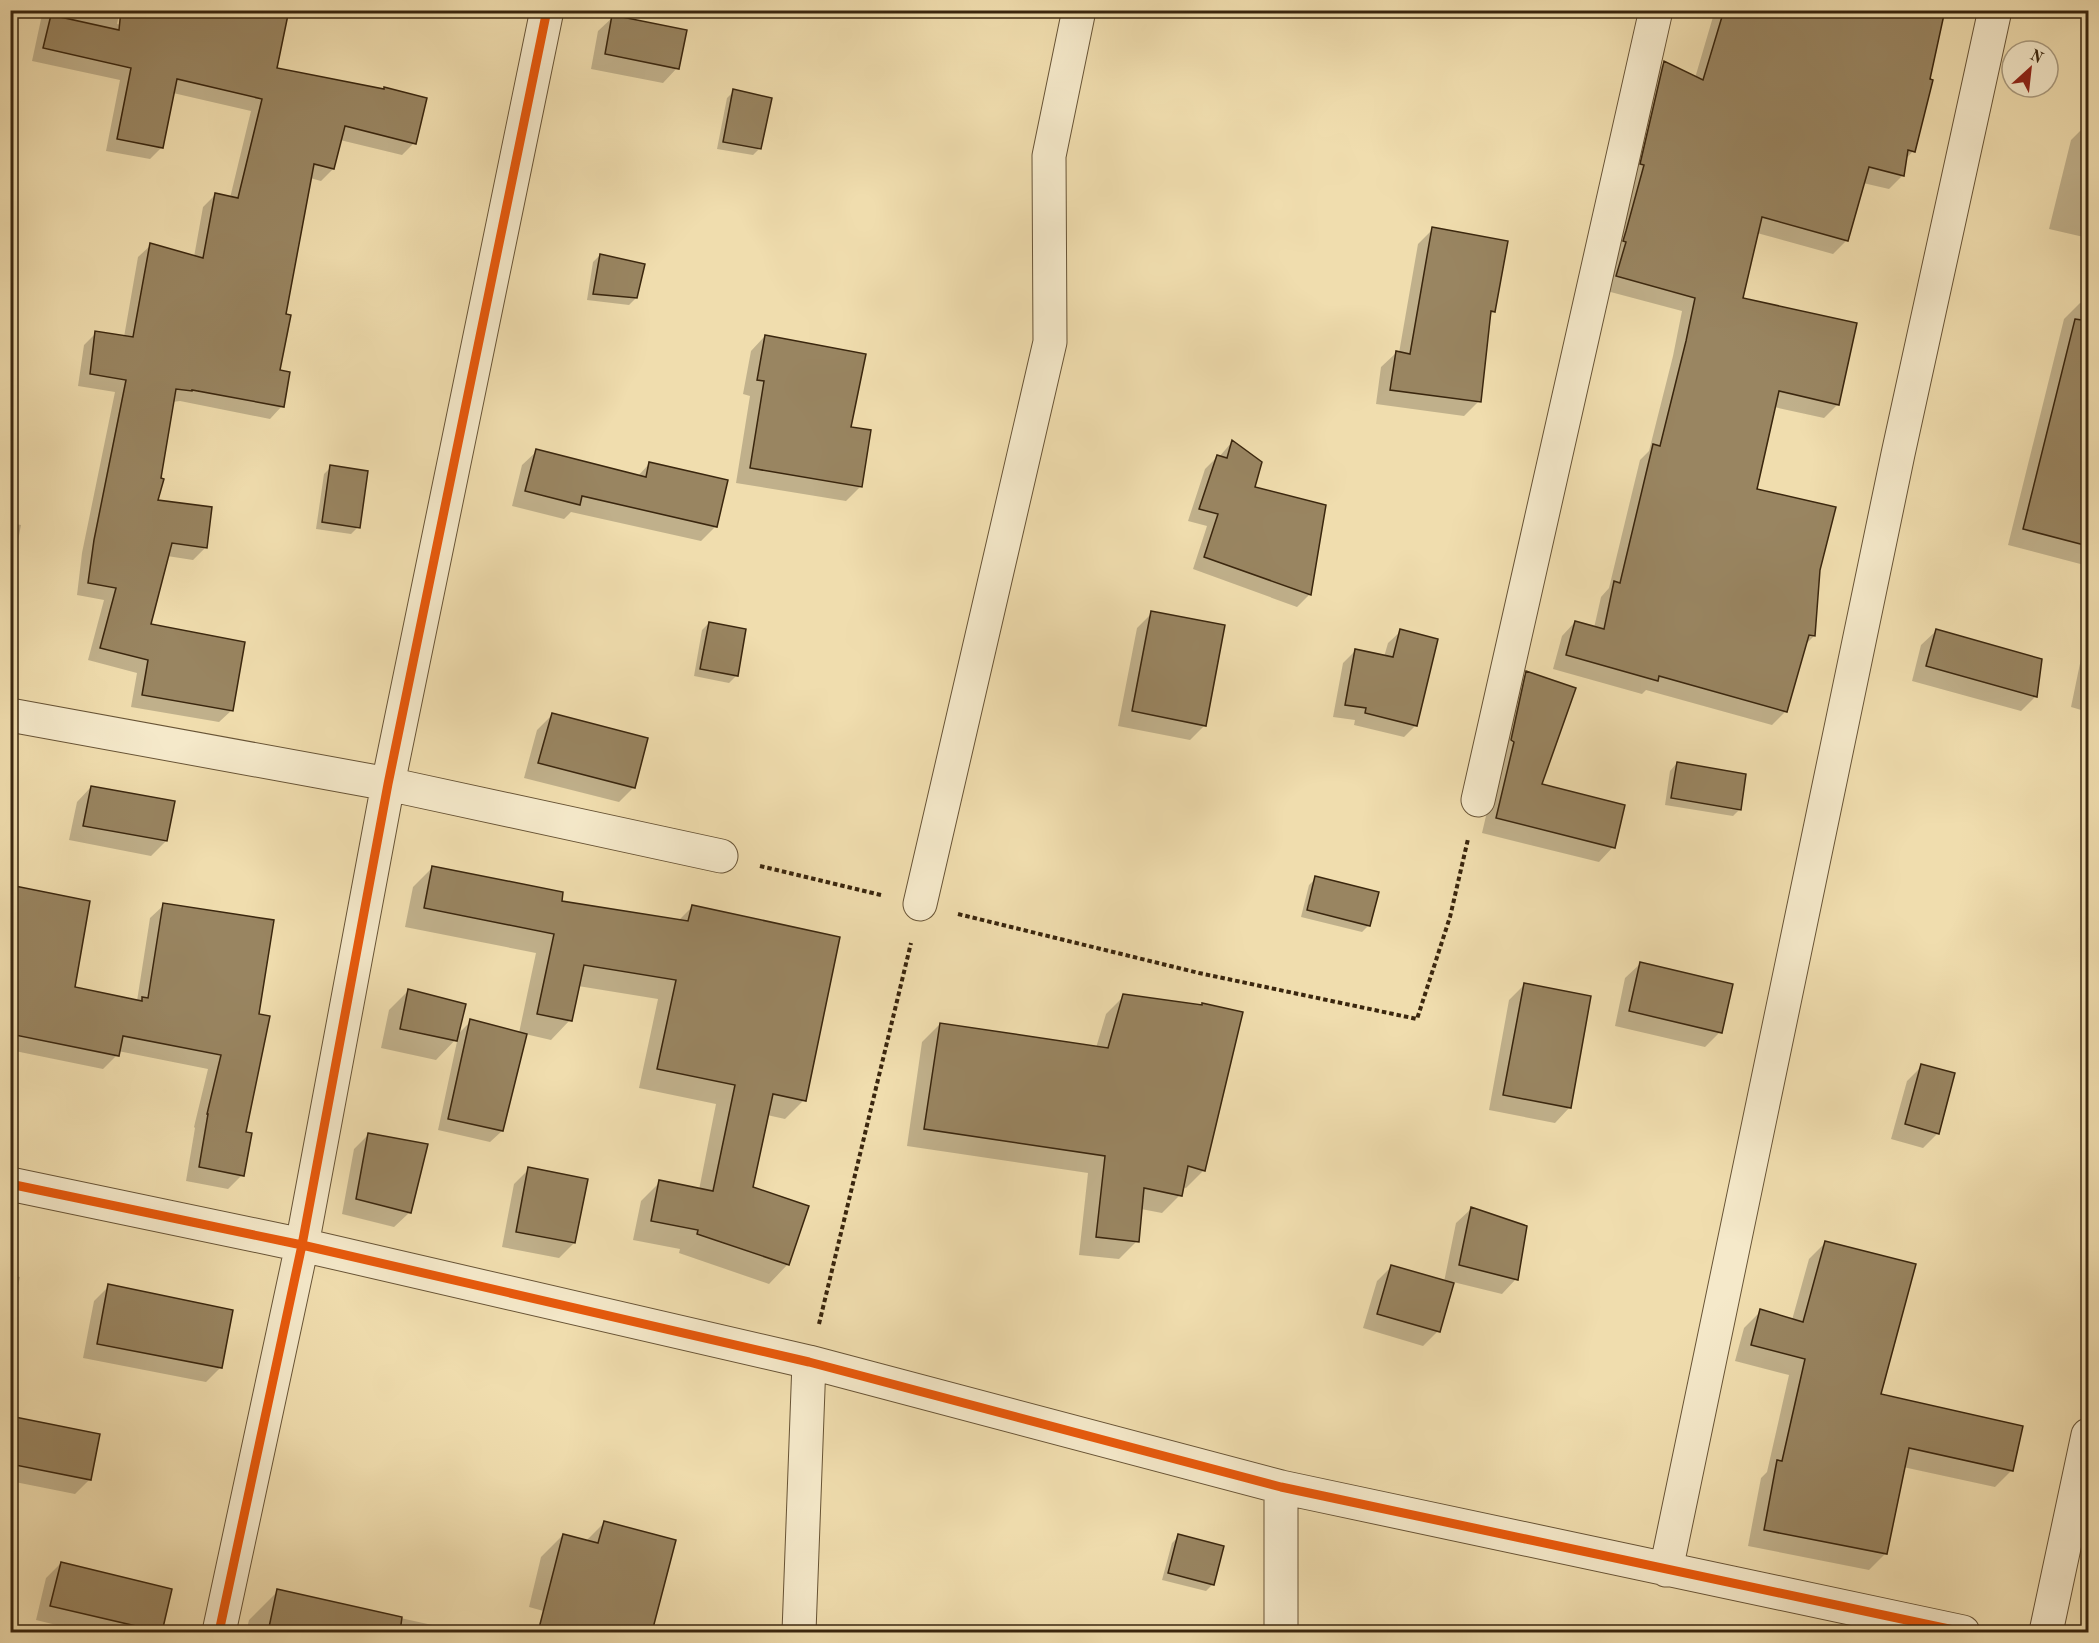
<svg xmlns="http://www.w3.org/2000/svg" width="2099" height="1643" font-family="'Old Standard TT',serif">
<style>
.shadow{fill:#0003}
.building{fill:#998561;stroke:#3a260e;stroke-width:1.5}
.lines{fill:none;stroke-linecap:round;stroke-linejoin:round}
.minor-casing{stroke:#685436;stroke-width:35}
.path{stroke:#3a260e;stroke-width:4;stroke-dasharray:4.5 3;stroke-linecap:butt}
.minor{stroke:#f5e9ca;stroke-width:33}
.cycleway-casing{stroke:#f5e9ca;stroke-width:13}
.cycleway{stroke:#e8590c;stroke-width:9}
</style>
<rect width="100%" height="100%" fill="#f0ddae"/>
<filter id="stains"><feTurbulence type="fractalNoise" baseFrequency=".00333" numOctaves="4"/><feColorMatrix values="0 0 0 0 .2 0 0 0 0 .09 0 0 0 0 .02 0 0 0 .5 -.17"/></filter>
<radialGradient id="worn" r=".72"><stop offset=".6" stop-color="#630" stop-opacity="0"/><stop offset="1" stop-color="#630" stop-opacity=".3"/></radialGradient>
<path class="shadow" d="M 43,10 L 120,10 L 117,24 L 180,39 L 276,69 L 414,143 L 402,155 L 340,140 L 333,169 L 321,181 L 310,178 L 285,315 L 279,371 L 282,406 L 270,419 L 180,401 L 172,402 L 156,501 L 205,548 L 193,560 L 167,556 L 149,625 L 232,710 L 219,722 L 131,707 L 137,673 L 88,660 L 104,600 L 77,595 L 82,553 L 115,392 L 78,386 L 84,345 L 96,333 L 124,337 L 138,257 L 151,245 L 194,257 L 203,207 L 215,195 L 230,198 L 251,111 L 173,93 L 162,147 L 150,159 L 106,151 L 120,80 L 32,61 Z
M 1715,10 L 1944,10 L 1913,151 L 1905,160 L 1903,175 L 1889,189 L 1863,183 L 1847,240 L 1833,254 L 1757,233 L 1741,299 L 1838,404 L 1824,418 L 1774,407 L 1755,490 L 1819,570 L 1814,636 L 1805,645 L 1786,711 L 1772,725 L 1646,690 L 1642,694 L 1553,669 L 1562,636 L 1575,622 L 1594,628 L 1601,597 L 1609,588 L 1640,460 L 1649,451 L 1673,356 L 1682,311 L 1603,290 L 1650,77 L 1664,63 L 1695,78 Z
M 613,17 L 677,68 L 663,83 L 591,69 L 598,31 Z
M 734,91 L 760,148 L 753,155 L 717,149 L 727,98 Z
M 2085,126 L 2088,127 L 2088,238 L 2049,229 L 2071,140 Z
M 10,213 L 18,214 L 10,248 Z
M 1433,229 L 1494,311 L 1489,316 L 1479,401 L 1464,416 L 1376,404 L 1381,367 L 1396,353 L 1399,353 L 1418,244 Z
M 600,255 L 636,298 L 629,305 L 587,300 L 593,262 Z
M 2080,303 L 2088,305 L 2088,454 L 2075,515 L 2088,517 L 2088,566 L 2008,545 L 2064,319 Z
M 765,336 L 849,428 L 861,486 L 846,501 L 736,483 L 750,396 L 743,394 L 751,351 Z
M 1232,442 L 1253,488 L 1324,506 L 1309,595 L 1297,607 L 1193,569 L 1207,526 L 1188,521 L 1205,469 L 1217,457 L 1219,457 Z
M 537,451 L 637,477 L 650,463 L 715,527 L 701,541 L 571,512 L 564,519 L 512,506 L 522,465 Z
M 331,467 L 358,527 L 351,534 L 316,529 L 324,474 Z
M 10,523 L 21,525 L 10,582 Z
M 1152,613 L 1205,725 L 1190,740 L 1118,726 L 1137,628 Z
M 709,623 L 736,676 L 729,683 L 694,676 L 702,630 Z
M 2088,625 L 2088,712 L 2071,707 Z
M 1401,631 L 1416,725 L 1404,737 L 1354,725 L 1355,720 L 1333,717 L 1343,663 L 1355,651 L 1384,657 L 1388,643 Z
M 1936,631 L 2036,696 L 2021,711 L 1912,681 L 1921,645 Z
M 1527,673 L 1540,785 L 1613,847 L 1599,862 L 1482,833 L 1500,756 L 1512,688 Z
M 552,715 L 634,787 L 619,802 L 524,778 L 537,730 Z
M 1677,763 L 1740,809 L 1733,816 L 1665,805 L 1670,771 Z
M 91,787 L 166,841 L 151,856 L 69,840 L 77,802 Z
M 432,868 L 560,902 L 678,921 L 692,907 L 804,1100 L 785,1119 L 767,1115 L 751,1188 L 788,1264 L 769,1284 L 679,1253 L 680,1249 L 633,1240 L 641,1201 L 660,1182 L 699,1190 L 716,1104 L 639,1088 L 658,999 L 578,986 L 570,1020 L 551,1040 L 525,1034 L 502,1131 L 490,1142 L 438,1130 L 458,1037 L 436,1060 L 381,1048 L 389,1010 L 408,991 L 457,1035 L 471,1021 L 519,1033 L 536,953 L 405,927 L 413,887 Z
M 1316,878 L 1369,925 L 1362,932 L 1301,917 L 1309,885 Z
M 10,887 L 73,988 L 137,1001 L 150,918 L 164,905 L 257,1015 L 244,1133 L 242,1175 L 228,1189 L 186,1181 L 195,1128 L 194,1127 L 208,1069 L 118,1051 L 117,1055 L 103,1069 L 10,1050 Z
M 1640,964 L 1720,1032 L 1705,1047 L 1615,1026 L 1625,978 Z
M 1524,985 L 1589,998 L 1569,1108 L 1555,1123 L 1489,1110 L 1509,1000 Z
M 1124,996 L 1204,1170 L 1186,1188 L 1182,1187 L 1180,1195 L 1162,1213 L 1141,1209 L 1137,1241 L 1119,1259 L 1079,1255 L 1088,1173 L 907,1146 L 922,1042 L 940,1024 L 1096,1048 L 1106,1014 Z
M 1922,1066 L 1938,1133 L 1923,1148 L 1891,1139 L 1907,1081 Z
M 368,1135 L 409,1213 L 394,1227 L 342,1214 L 354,1149 Z
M 529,1169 L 574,1243 L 559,1258 L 502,1247 L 514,1184 Z
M 1471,1209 L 1516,1279 L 1502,1294 L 1453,1282 L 1438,1331 L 1423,1346 L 1363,1328 L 1377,1281 L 1392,1266 L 1444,1282 L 1456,1223 Z
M 1826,1242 L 1879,1395 L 2012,1470 L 1995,1487 L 1903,1467 L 1886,1553 L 1869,1570 L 1748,1546 L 1761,1478 L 1767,1472 L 1789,1375 L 1735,1361 L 1744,1328 L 1761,1311 L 1792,1320 L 1809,1259 Z
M 10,1275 L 20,1277 L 10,1321 Z
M 109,1286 L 220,1368 L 206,1382 L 83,1358 L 94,1301 Z
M 10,1417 L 90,1479 L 75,1494 L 10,1481 Z
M 604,1523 L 674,1541 L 651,1632 L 565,1632 L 569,1618 L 529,1607 L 541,1557 L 563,1535 L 586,1541 Z
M 1179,1536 L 1213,1584 L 1206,1591 L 1162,1580 L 1172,1543 Z
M 61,1563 L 171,1590 L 160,1632 L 85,1632 L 36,1620 L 46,1578 Z
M 278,1591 L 464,1632 L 246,1632 L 249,1620 Z"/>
<path class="building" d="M 121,10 L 289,10 L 277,68 L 384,89 L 384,87 L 427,98 L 416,144 L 345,126 L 334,169 L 314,164 L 286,314 L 291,315 L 280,370 L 290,372 L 284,407 L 192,390 L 192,391 L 176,389 L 161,478 L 164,479 L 158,500 L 212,507 L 207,548 L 172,543 L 151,624 L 245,642 L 233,711 L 142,695 L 148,660 L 100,648 L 116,588 L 88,583 L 94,540 L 126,380 L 90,374 L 95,331 L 133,337 L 150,243 L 203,258 L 215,193 L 238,198 L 262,99 L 177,79 L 163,148 L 117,139 L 131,68 L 43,48 L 51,15 L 119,30 Z
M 1724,10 L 1945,10 L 1930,79 L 1933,80 L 1915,152 L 1908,150 L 1904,176 L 1869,167 L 1848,241 L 1762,217 L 1743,298 L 1857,323 L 1839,405 L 1779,391 L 1757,489 L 1836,507 L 1820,570 L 1815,636 L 1809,635 L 1787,712 L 1659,676 L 1658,681 L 1566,655 L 1575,621 L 1604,629 L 1614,581 L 1620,583 L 1653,444 L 1660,446 L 1686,341 L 1695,298 L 1616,276 L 1626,242 L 1623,241 L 1626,231 L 1644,165 L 1640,164 L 1664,61 L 1703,80 Z
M 612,15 L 687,30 L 679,69 L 605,54 Z
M 733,89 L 772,98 L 761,149 L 723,142 Z
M 1432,227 L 1508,241 L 1495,312 L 1491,311 L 1481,402 L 1390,390 L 1396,351 L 1410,354 Z
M 600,254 L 645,264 L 637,298 L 593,294 Z
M 2075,319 L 2088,321 L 2088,546 L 2023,529 Z
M 765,335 L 866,354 L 851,427 L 871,430 L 862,487 L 750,468 L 764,381 L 757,380 Z
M 1232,440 L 1262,462 L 1255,487 L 1326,505 L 1311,595 L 1204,557 L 1218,514 L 1199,509 L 1217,455 L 1227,458 Z
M 536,449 L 646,477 L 649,462 L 728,480 L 717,527 L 582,496 L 580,505 L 525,491 Z
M 330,465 L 368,471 L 360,528 L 322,522 Z
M 1151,611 L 1225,625 L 1206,726 L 1132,711 Z
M 709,622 L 746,629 L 738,676 L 700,669 Z
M 1400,629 L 1438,639 L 1417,726 L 1365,713 L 1366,708 L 1345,705 L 1355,649 L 1393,657 Z
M 1936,629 L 2042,659 L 2037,697 L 1926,666 Z
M 1526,671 L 1576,688 L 1542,784 L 1625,805 L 1615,848 L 1496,818 L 1514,742 L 1511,740 Z
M 552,713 L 648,738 L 635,788 L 538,763 Z
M 1677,762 L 1746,774 L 1741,810 L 1671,798 Z
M 91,786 L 175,801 L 167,841 L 83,826 Z
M 432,866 L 563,892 L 562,901 L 688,921 L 692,905 L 840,937 L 806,1101 L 773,1094 L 753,1187 L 809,1206 L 789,1265 L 697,1234 L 698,1230 L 651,1221 L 659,1180 L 713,1191 L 735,1085 L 657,1069 L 676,980 L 584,965 L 572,1021 L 537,1014 L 554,934 L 424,908 Z
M 1315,876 L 1379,892 L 1370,926 L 1307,910 Z
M 10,885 L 90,901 L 75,987 L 142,1001 L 142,997 L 148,998 L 163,903 L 274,920 L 259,1014 L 270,1016 L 246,1132 L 252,1133 L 244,1176 L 199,1167 L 208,1114 L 207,1114 L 221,1055 L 123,1036 L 119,1056 L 10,1034 Z
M 1640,962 L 1733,984 L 1722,1033 L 1629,1011 Z
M 1524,983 L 1591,996 L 1571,1108 L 1503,1095 Z
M 408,989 L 466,1004 L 457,1041 L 400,1029 Z
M 1123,994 L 1202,1005 L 1202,1003 L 1243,1012 L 1205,1171 L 1188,1166 L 1182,1196 L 1144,1188 L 1139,1242 L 1096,1237 L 1105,1156 L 924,1129 L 940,1023 L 1108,1048 Z
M 470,1019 L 527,1034 L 503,1131 L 448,1119 Z
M 1921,1064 L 1955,1073 L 1939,1134 L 1905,1124 Z
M 368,1133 L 428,1144 L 411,1213 L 356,1199 Z
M 528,1167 L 588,1179 L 575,1243 L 516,1232 Z
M 1471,1207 L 1527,1226 L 1518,1280 L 1459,1265 Z
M 1825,1241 L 1916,1264 L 1881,1394 L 2023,1426 L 2013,1471 L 1909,1448 L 1887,1554 L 1764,1530 L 1777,1460 L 1782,1461 L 1805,1359 L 1751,1345 L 1760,1309 L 1803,1322 Z
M 1391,1265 L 1454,1283 L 1440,1332 L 1377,1314 Z
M 108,1284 L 233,1310 L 222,1368 L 97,1344 Z
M 10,1416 L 100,1434 L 91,1480 L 10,1464 Z
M 604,1521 L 676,1540 L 652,1632 L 538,1632 L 563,1534 L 598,1543 Z
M 1178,1534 L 1224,1546 L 1214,1585 L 1168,1573 Z
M 61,1562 L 172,1589 L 162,1632 L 50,1606 Z
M 277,1589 L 402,1617 L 400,1632 L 268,1632 Z"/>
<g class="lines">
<g class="minor-casing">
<path id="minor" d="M 10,715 L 388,784 L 721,856
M 1478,800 L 1656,10
M 920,904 L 1050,342 L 1049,156 L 1079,10
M 10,1184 L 302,1245 L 809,1362 L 1281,1487 L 1963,1632
M 1666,1570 L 1898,454 L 1995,10
M 219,1632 L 302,1245 L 388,784 L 547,10
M 799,1632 L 809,1362
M 1281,1632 L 1281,1487
M 2046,1632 L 2088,1435"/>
</g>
<path class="path" d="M 760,866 L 881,895
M 958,914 L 1199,973 L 1417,1019 L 1450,917 L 1468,839
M 819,1324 L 911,943"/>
<use href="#minor" class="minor"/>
<g class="cycleway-casing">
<path id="cycleway" d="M 10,1184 L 302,1245 L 809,1362 L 1281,1487 L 1963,1632
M 219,1632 L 302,1245 L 388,784 L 547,10"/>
</g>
<use href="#cycleway" class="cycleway"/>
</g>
<rect width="2099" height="1643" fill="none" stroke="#f0ddae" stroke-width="36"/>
<rect x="12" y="12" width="2075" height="1619" fill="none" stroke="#3a260e" stroke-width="3"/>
<rect x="18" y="18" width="2063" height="1607" fill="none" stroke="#3a260e" stroke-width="1.5"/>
<g transform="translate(2030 69) rotate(27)"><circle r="28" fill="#f5e9ca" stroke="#aa9b7f" stroke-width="1.5"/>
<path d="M0-4.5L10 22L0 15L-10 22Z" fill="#8f2418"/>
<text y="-9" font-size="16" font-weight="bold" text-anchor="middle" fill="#3a260e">N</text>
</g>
<rect width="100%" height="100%" filter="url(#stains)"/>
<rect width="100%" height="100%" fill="url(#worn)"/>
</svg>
